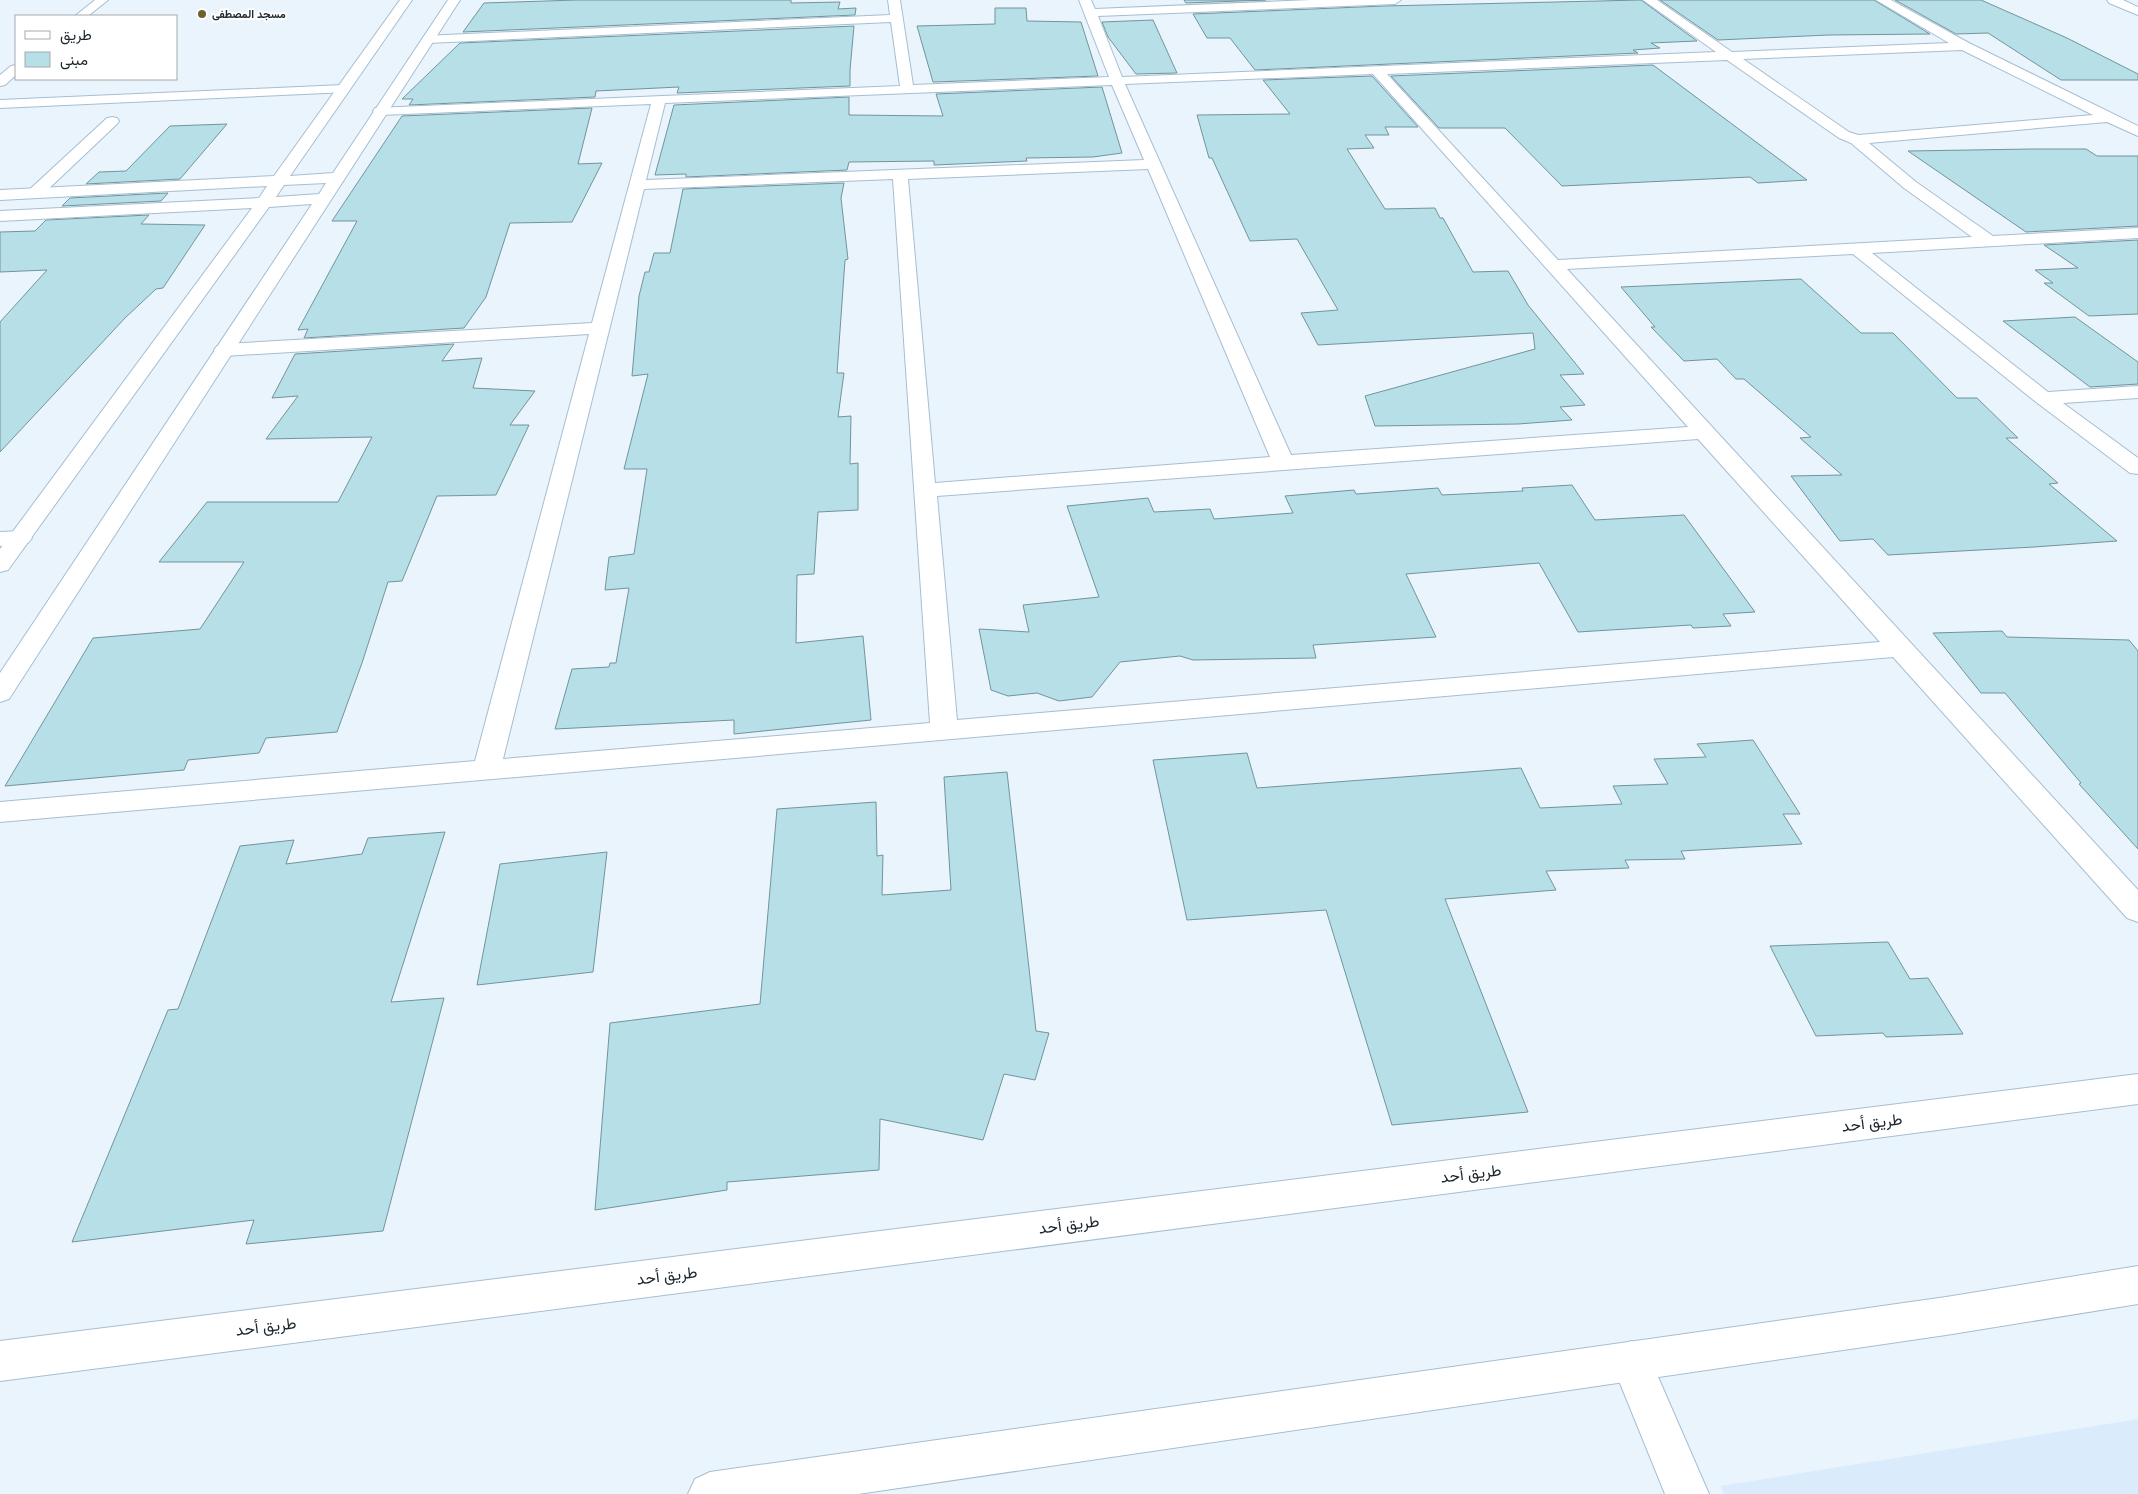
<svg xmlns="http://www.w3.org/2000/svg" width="2138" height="1494" font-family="'Varela Round',Vazirmatn,sans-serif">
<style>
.built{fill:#daecfc}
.building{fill:#b6dfe8;stroke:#72949b}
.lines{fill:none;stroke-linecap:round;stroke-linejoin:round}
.minor-casing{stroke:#a6bed2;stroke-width:2}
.tertiary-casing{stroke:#a6bed2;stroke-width:2}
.primary-casing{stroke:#a6bed2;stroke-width:2}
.minor{fill:#fff;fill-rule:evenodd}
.tertiary{fill:#fff;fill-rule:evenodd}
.primary{fill:#fff;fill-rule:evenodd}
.poi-dot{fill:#6f612e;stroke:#fff;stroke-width:2}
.labels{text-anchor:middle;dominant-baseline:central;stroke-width:4;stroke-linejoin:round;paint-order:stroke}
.far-poi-label{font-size:11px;font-weight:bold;fill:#1d272e;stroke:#fff;text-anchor:start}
.near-street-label{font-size:16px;fill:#1d272e;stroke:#fff}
</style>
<rect width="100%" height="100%" fill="#eaf4fc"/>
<path class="built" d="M 2138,1419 L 2138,1494 L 1724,1494 L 1721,1486 Z"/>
<path class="building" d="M 577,0 L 791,0 L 791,3 L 840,2 L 838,9 L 856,8 L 855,15 L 463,32 L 484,3 Z
M 1184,0 L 1266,0 L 1186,3 Z
M 1641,0 L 1697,41 L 1651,43 L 1660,48 L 1633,50 L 1638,53 L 1255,70 L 1230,38 L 1207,38 L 1193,14 L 1384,6 Z
M 1660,0 L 1874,0 L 1930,34 L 1829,35 L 1718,40 Z
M 1895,0 L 1981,0 L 2067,38 L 2138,74 L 2138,80 L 2061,80 L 1988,33 L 1956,34 Z
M 995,8 L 1026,8 L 1027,21 L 1081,22 L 1098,76 L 933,82 L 917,26 L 995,24 Z
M 1153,20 L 1177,73 L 1136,74 L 1108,37 L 1102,22 Z
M 854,26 L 850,70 L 850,86 L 677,93 L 679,87 L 596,91 L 595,97 L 409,105 L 413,99 L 402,99 L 460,43 Z
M 1653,65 L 1807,180 L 1758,183 L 1750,177 L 1562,186 L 1505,128 L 1439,128 L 1391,76 Z
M 1372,76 L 1418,127 L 1385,127 L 1389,135 L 1365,135 L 1374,148 L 1347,149 L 1385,209 L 1435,208 L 1440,218 L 1443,218 L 1473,272 L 1508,271 L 1528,305 L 1584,374 L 1560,375 L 1585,405 L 1560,407 L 1572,420 L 1518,424 L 1375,426 L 1365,396 L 1535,349 L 1533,333 L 1318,345 L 1301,313 L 1338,310 L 1297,239 L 1250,241 L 1212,158 L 1209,158 L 1197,115 L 1290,114 L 1263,80 Z
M 1102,87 L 1122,153 L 1093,157 L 1026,158 L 1027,161 L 934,165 L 934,161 L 849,162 L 847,170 L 686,177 L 686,174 L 655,175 L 674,105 L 849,97 L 849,115 L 943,116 L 936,94 Z
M 592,108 L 578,164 L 602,163 L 572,222 L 510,223 L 486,297 L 464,328 L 304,338 L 308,329 L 298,330 L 357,221 L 332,221 L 402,116 Z
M 227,124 L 180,179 L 86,184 L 99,172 L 126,171 L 170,126 Z
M 2032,149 L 2086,149 L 2097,156 L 2138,156 L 2138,226 L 2026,232 L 1908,151 Z
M 844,183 L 841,198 L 848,259 L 845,260 L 837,373 L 844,373 L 838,417 L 851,416 L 850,464 L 858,463 L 858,510 L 818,512 L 814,574 L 797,575 L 796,643 L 863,636 L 871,720 L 734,734 L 734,720 L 555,729 L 572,669 L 609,667 L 610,663 L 616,663 L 629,588 L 605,590 L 609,557 L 634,554 L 647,469 L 624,469 L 648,374 L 632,376 L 639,296 L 645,272 L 649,272 L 654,253 L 670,253 L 683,189 Z
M 168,193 L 161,201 L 62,206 L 70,198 Z
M 149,215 L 141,224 L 205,225 L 163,288 L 156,289 L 125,318 L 0,452 L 0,322 L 47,270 L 0,272 L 0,232 L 35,231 L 46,220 Z
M 2138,240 L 2138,314 L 2089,316 L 2044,283 L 2053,283 L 2035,270 L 2078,268 L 2044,245 Z
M 1801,279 L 1861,333 L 1893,333 L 1957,398 L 1977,398 L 2018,438 L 2006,438 L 2058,483 L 2049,484 L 2117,541 L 2034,547 L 1888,555 L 1873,539 L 1840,541 L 1791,476 L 1842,475 L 1800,438 L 1811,437 L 1744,379 L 1736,379 L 1717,359 L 1684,361 L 1651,327 L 1655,327 L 1621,287 Z
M 2075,317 L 2138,362 L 2138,384 L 2090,387 L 2003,321 Z
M 454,344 L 442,361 L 482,358 L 473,388 L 535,391 L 510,425 L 529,425 L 496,495 L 437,496 L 402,581 L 388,582 L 362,663 L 337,732 L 266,738 L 259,753 L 188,760 L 184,770 L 5,786 L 93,638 L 200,629 L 244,562 L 159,562 L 207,502 L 338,502 L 372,437 L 266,439 L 298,396 L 272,398 L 295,354 Z
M 1572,485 L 1595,520 L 1684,515 L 1755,612 L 1723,614 L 1731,626 L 1693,628 L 1691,625 L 1578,632 L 1539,563 L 1406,574 L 1436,637 L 1313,645 L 1316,658 L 1193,660 L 1180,656 L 1120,662 L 1092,697 L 1059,701 L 1037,693 L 1008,696 L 991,690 L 979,629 L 1029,632 L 1023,605 L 1099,597 L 1067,506 L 1148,498 L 1154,512 L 1210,509 L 1214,519 L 1293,513 L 1285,496 L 1354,490 L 1356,494 L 1438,488 L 1442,495 L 1523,491 L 1522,488 Z
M 2002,631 L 2007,637 L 2129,640 L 2138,651 L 2138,849 L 2079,784 L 2081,783 L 2005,693 L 1981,693 L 1933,633 Z
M 1753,740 L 1800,814 L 1783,814 L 1802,844 L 1681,851 L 1685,859 L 1625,860 L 1629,868 L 1546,871 L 1556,890 L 1445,899 L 1528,1112 L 1392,1125 L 1326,910 L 1187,920 L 1153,760 L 1247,753 L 1257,788 L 1521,768 L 1540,808 L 1622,804 L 1613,786 L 1668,784 L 1654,759 L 1706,757 L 1697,744 Z
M 1007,772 L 1036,1031 L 1049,1033 L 1035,1080 L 1004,1074 L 983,1140 L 880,1119 L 879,1170 L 727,1182 L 727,1190 L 595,1210 L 610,1023 L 760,1004 L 777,809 L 876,802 L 877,856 L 883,855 L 882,895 L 951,890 L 944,777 Z
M 445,832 L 391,1002 L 444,998 L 383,1231 L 246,1244 L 254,1220 L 72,1242 L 168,1010 L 178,1009 L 240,846 L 294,840 L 286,864 L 362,854 L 368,838 Z
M 607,852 L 593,972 L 477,985 L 500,864 Z
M 1888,942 L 1910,979 L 1928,978 L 1963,1034 L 1886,1037 L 1883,1033 L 1816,1036 L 1770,946 Z"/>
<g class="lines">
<g class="minor-casing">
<path id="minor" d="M 95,0 L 108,0 L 88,16 L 75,16 Z
M 888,0 L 900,0 L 913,85 L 1109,77 L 1079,0 L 1091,0 L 1095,9 L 1311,0 L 1401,0 L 1395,4 L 1098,16 L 1122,77 L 1716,52 L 1643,0 L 1657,0 L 1732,52 L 1949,43 L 1876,0 L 1891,0 L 1969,43 L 2138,126 L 2138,136 L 2107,122 L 1869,143 L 1916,182 L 1993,236 L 2138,228 L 2138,238 L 1872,253 L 2048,392 L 2138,386 L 2138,398 L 2063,403 L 2138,458 L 2138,474 L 2130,473 L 2036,402 L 1853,254 L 1567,269 L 2138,890 L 2138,922 L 2127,918 L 1893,657 L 0,822 L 0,802 L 475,761 L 589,334 L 224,356 L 217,354 L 214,350 L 217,346 L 224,344 L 592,323 L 651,104 L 380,115 L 375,114 L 373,111 L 375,108 L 900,86 L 891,22 L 428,43 L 422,39 L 424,36 L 890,15 ZM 1962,50 L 2093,115 L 1858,135 L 1849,132 L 1743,59 ZM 1727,60 L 1839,138 L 1851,143 L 1904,188 L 1972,237 L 1558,260 L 1387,74 ZM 1373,74 L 1688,427 L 1291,455 L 1125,84 ZM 1112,85 L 1144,160 L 646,180 L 665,103 ZM 1148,169 L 1270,457 L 935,483 L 908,179 ZM 893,179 L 930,723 L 503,759 L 644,189 ZM 1698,439 L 1880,642 L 957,720 L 937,496 Z
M 2107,0 L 2123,0 L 2138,7 L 2138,15 L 2109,3 Z
M 16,65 L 16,75 L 5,85 L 0,86 L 0,75 L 11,66 Z
M 343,85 L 350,89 L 348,92 L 0,108 L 0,100 Z
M 112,117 L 117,118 L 119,121 L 117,124 L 41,196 L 29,196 L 27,193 L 29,190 L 107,118 Z
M 20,531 L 28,533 L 32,538 L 28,543 L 0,546 L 0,532 Z
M 1631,1341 L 1645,1347 L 1709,1494 L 1665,1494 L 1611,1361 L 1617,1347 Z"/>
</g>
<g class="tertiary-casing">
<path id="tertiary" d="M 400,0 L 412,0 L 290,176 L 333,173 L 448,0 L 460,0 L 9,699 L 0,702 L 0,673 L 312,204 L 269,207 L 8,570 L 0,572 L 0,549 L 252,208 L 0,221 L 0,211 L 259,198 L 267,186 L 0,200 L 0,190 L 274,176 ZM 326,183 L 319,194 L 276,197 L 284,185 Z"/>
</g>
<g class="primary-casing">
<path id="primary" d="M 2138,1074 L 2138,1104 L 0,1381 L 0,1341 Z
M 2138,1266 L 2138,1304 L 1946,1335 L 858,1494 L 688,1494 L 695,1479 L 710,1472 L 1946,1297 Z"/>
</g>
<use href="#minor" class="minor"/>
<use href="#tertiary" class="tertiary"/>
<use href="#primary" class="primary"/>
</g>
<circle class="poi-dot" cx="202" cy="14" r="5"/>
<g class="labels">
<g class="far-poi-label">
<text x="212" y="14">مسجد المصطفى</text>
</g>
<g class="near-street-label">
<text transform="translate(1872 1123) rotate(-7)">طريق أحد</text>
<text transform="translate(1471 1174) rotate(-7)">طريق أحد</text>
<text transform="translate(1069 1225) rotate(-7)">طريق أحد</text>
<text transform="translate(667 1276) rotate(-7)">طريق أحد</text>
<text transform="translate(266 1327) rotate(-7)">طريق أحد</text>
</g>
</g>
<rect x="15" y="15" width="162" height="65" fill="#ffffff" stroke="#a5a9ab"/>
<rect x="25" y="31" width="25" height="8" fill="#ffffff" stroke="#a5a9ab"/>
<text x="60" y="40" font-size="15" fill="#1d272e">طريق</text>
<rect x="25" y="52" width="25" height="15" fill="#b6dfe8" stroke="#a5a9ab"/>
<text x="60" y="65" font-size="15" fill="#1d272e">مبنى</text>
</svg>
